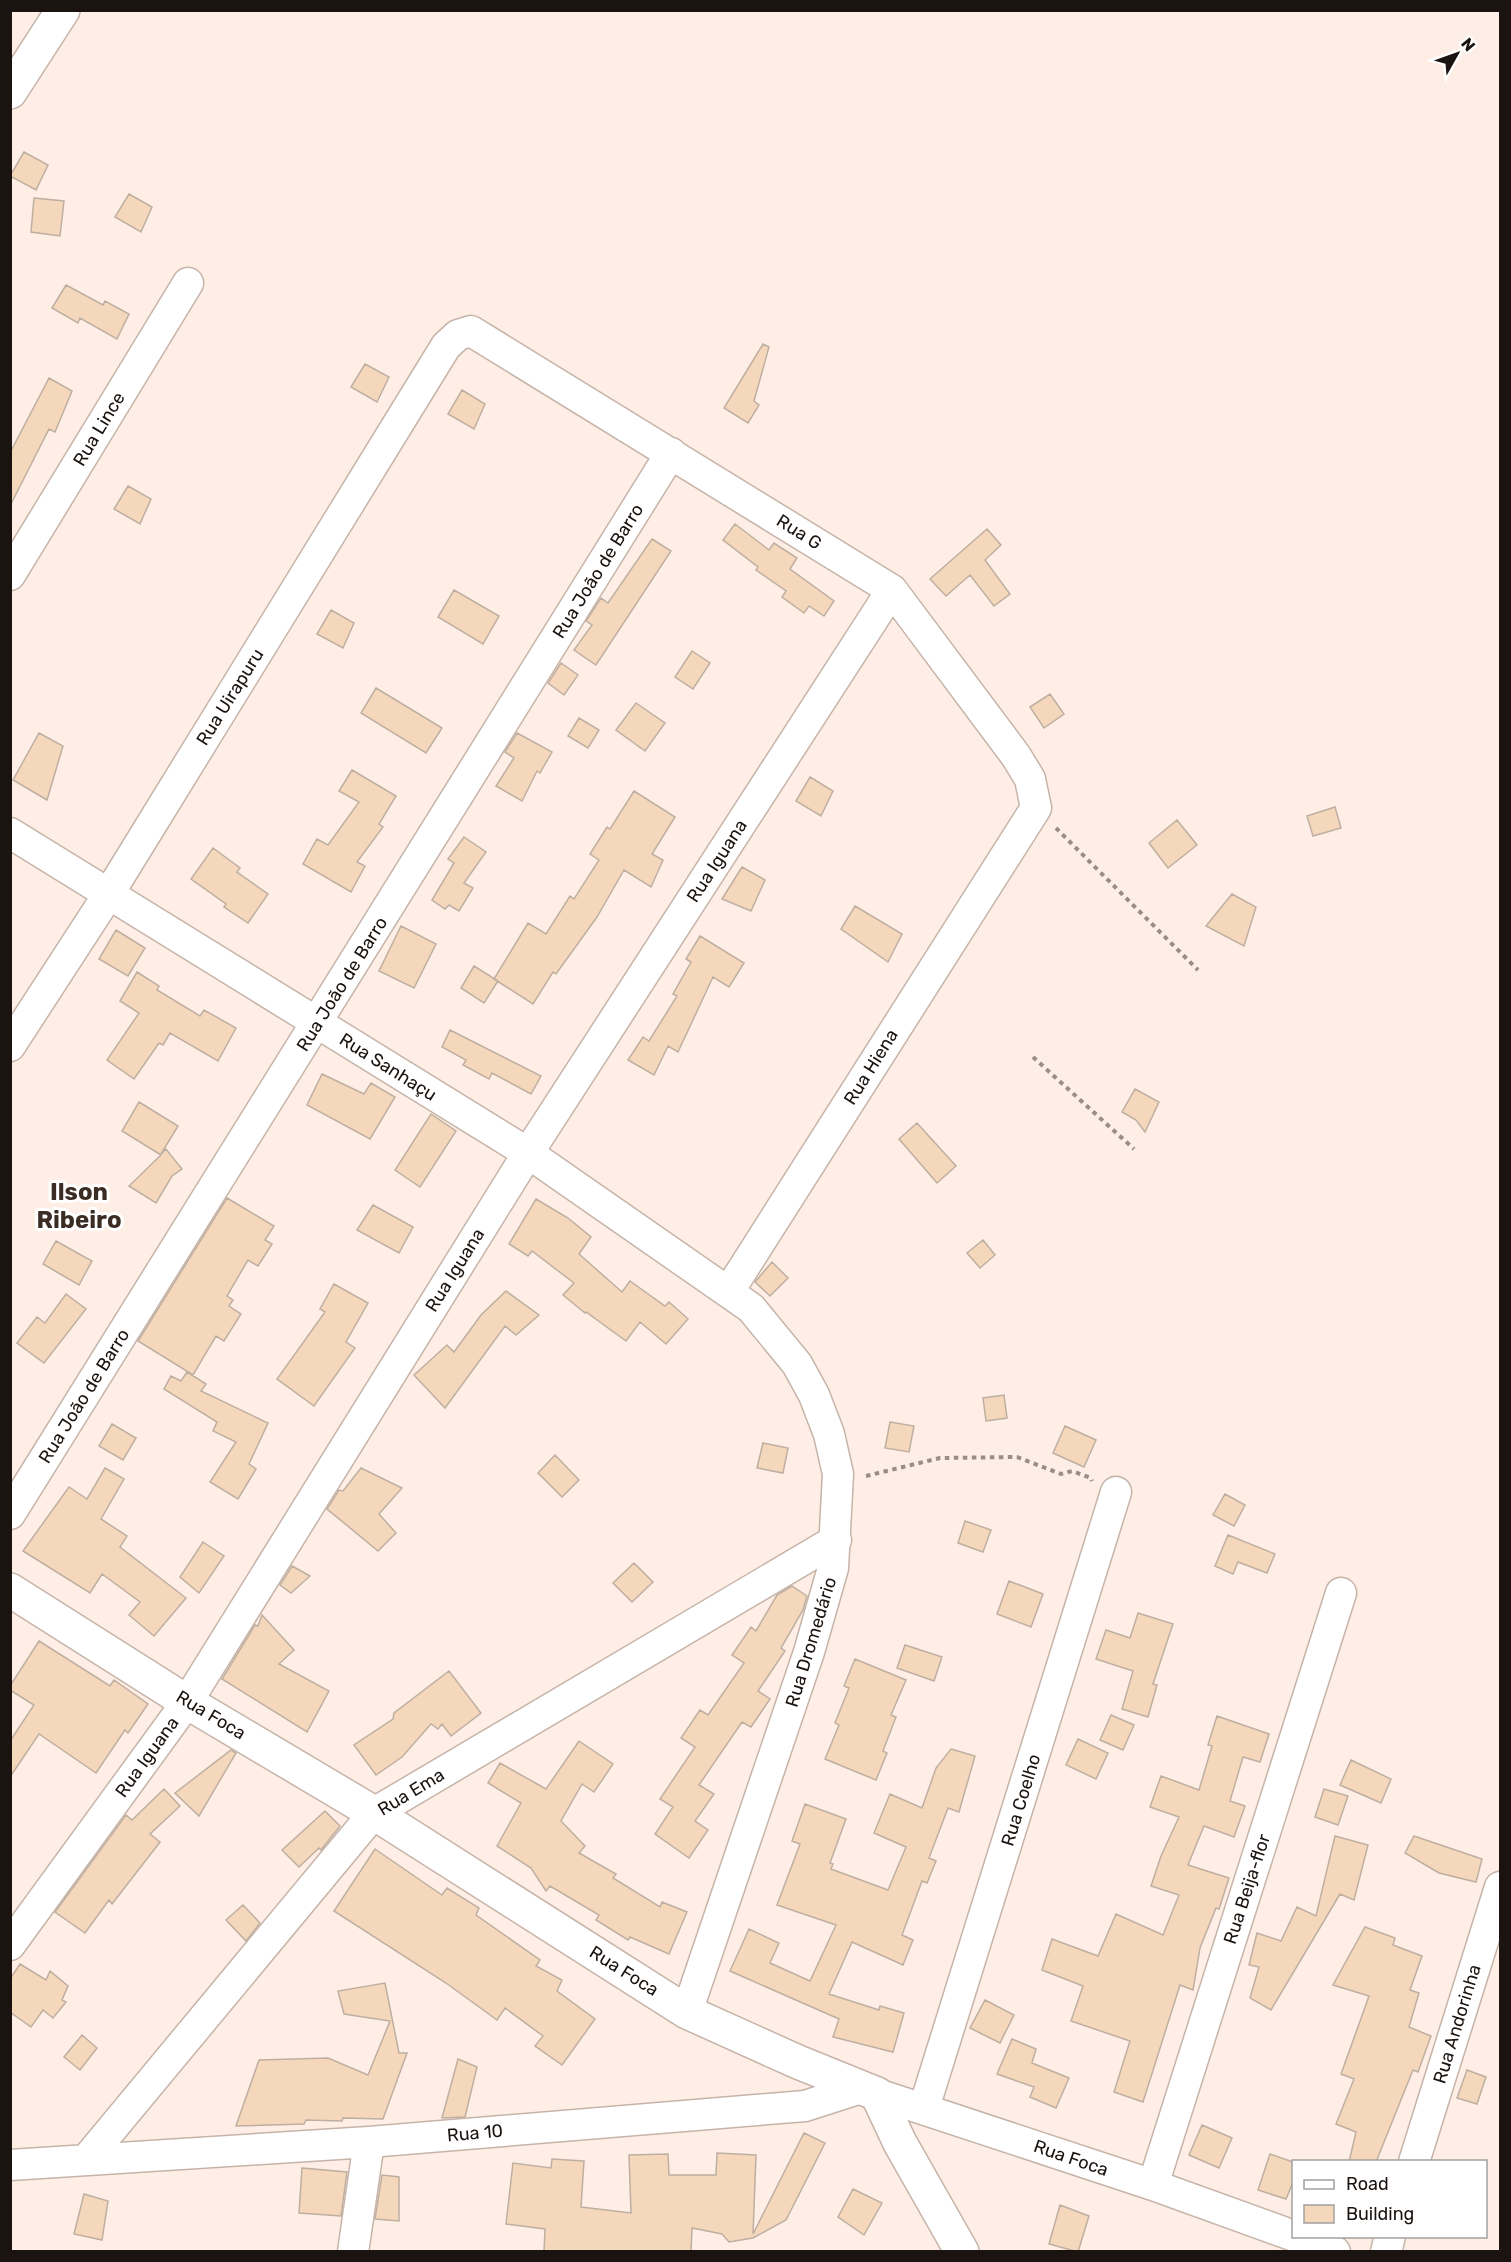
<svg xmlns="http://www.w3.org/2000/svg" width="1511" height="2262" font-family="Rubik,sans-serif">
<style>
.building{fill:#f5d7bc;stroke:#beafa1;stroke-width:1.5}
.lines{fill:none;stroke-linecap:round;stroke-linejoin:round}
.street-casing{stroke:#c6b4a9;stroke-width:33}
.secondary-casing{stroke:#c6b4a9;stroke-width:36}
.path{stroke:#998d87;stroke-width:4;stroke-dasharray:4.5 4.5;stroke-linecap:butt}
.street{stroke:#fff;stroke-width:30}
.secondary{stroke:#fff;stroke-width:33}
.labels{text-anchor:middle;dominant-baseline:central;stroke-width:6;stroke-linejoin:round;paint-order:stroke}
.street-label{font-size:18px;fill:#1a130f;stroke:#fff}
.district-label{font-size:24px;font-weight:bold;fill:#3b2d24;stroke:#fff}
</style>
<rect width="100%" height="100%" fill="#feeee5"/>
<path class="building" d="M 24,152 L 48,165 L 36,190 L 10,176 Z
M 129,194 L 152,207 L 141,232 L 115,217 Z
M 34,198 L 64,201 L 60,236 L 31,232 Z
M 66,285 L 103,305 L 105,301 L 129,314 L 117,339 L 80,318 L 78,323 L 52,308 Z
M 763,344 L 769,347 L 754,401 L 759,405 L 748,423 L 724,408 Z
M 365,364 L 389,377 L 377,402 L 351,387 Z
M 49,378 L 72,391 L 55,432 L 49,429 L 10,506 L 10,453 Z
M 462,390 L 485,404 L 474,429 L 448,414 Z
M 128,486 L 151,499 L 140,524 L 114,509 Z
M 735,524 L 769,550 L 774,543 L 797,558 L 790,569 L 834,601 L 824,616 L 809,606 L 804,613 L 782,597 L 786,591 L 756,570 L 758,567 L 723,540 Z
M 987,529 L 1001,545 L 985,560 L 1010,594 L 994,606 L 970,575 L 946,596 L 930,579 Z
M 652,539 L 671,551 L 596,665 L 574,650 L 592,625 L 586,621 L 601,598 L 608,603 Z
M 454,590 L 499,616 L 483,644 L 438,617 Z
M 331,610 L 354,623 L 343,648 L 317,634 Z
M 692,651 L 710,663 L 693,689 L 675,677 Z
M 561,663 L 578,675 L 564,695 L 548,683 Z
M 376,688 L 442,728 L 426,753 L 361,713 Z
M 1050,694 L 1064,714 L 1044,728 L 1030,707 Z
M 636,703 L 665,723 L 645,751 L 616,730 Z
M 579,718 L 599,730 L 588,748 L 568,736 Z
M 39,733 L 63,746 L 47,800 L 13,780 Z
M 517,733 L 552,752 L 540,773 L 537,771 L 522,801 L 496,786 L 514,758 L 505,752 Z
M 352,770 L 396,796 L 379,824 L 383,827 L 357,862 L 365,866 L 351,892 L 303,864 L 317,839 L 328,845 L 359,802 L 339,791 Z
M 810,777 L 833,791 L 821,816 L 796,801 Z
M 634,791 L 675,817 L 652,854 L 663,860 L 651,887 L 624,870 L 597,917 L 556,974 L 553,972 L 533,1004 L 494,979 L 528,923 L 546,934 L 570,896 L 574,899 L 599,860 L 590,854 L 607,827 L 610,829 Z
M 1335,807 L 1341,828 L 1313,836 L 1307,816 Z
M 1177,820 L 1197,845 L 1168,868 L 1149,843 Z
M 464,837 L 486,852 L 464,883 L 473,888 L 459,911 L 449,905 L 445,909 L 432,900 L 454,863 L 448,859 Z
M 213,848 L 240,868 L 237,872 L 268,894 L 248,923 L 224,907 L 226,904 L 191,879 Z
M 742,867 L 765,880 L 751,911 L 722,899 Z
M 1232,894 L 1256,907 L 1244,946 L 1206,926 Z
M 855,906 L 902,934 L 888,962 L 841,929 Z
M 401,926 L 436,944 L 414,988 L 379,971 Z
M 116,930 L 145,948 L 128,976 L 99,959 Z
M 700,936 L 744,963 L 729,987 L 713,977 L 678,1052 L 668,1046 L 654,1075 L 628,1060 L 643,1037 L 649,1041 L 677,996 L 673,994 L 691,962 L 686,959 Z
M 474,966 L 498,981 L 484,1003 L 461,988 Z
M 137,972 L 159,986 L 157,990 L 200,1016 L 204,1010 L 236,1028 L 218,1061 L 170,1033 L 163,1045 L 159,1043 L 134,1079 L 107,1060 L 139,1013 L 120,1001 Z
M 450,1030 L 541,1076 L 531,1094 L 492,1073 L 489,1079 L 463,1065 L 466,1060 L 442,1047 Z
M 322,1074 L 364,1094 L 371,1083 L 395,1097 L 370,1139 L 307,1105 Z
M 1135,1089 L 1159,1102 L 1145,1132 L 1136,1120 L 1122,1112 Z
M 139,1102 L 178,1126 L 161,1154 L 166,1149 L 182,1169 L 172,1176 L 156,1203 L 129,1186 L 161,1155 L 122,1131 Z
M 431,1114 L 456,1131 L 420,1187 L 395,1170 Z
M 917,1123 L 956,1166 L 937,1183 L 899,1139 Z
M 227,1198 L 274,1226 L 265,1240 L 272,1244 L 258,1266 L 248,1260 L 227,1296 L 233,1300 L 229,1306 L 241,1314 L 224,1341 L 216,1336 L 193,1375 L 138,1341 Z
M 536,1199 L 568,1218 L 591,1237 L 579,1254 L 622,1292 L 630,1281 L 665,1306 L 669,1302 L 688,1319 L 666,1344 L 640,1322 L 626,1341 L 586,1312 L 585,1313 L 563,1295 L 574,1283 L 532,1251 L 528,1256 L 509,1244 Z
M 373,1205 L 413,1227 L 399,1253 L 357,1230 Z
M 983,1240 L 995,1255 L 980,1268 L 967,1253 Z
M 56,1241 L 92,1261 L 79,1285 L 43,1264 Z
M 772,1262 L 788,1278 L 770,1296 L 755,1282 Z
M 334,1284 L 368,1303 L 346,1342 L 355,1348 L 314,1406 L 277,1379 L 325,1312 L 320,1309 Z
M 506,1291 L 539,1315 L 516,1335 L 505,1326 L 445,1408 L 414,1375 L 447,1345 L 454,1352 L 481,1315 Z
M 66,1294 L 86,1309 L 44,1363 L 17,1343 L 37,1317 L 45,1323 Z
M 187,1372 L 206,1384 L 201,1391 L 268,1423 L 249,1464 L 256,1469 L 238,1499 L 210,1482 L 236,1442 L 213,1431 L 217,1422 L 164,1389 L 171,1376 L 181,1381 Z
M 1004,1395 L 1007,1418 L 986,1421 L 983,1398 Z
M 890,1422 L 914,1426 L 909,1452 L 885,1448 Z
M 112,1424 L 136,1438 L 123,1460 L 99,1446 Z
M 1065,1426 L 1096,1440 L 1084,1467 L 1053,1453 Z
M 763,1443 L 788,1448 L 783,1473 L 757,1468 Z
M 555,1455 L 579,1480 L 562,1497 L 538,1473 Z
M 105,1468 L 124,1479 L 101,1519 L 127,1536 L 120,1547 L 186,1598 L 154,1636 L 129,1615 L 140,1602 L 102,1574 L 90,1593 L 23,1551 L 69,1487 L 87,1499 Z
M 361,1468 L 402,1488 L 379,1514 L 396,1533 L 378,1551 L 327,1509 L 339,1490 L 343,1491 Z
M 1225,1494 L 1245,1505 L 1234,1526 L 1213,1515 Z
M 965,1521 L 991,1530 L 983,1552 L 958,1543 Z
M 1228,1535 L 1275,1554 L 1267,1573 L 1238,1562 L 1233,1574 L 1215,1566 Z
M 203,1542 L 224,1556 L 199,1593 L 180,1577 Z
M 634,1563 L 653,1582 L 632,1602 L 613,1583 Z
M 292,1566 L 310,1576 L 291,1593 L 280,1585 Z
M 1009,1581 L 1043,1594 L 1031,1627 L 997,1614 Z
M 792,1586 L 807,1596 L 803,1610 L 781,1648 L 785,1651 L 758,1691 L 770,1699 L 751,1727 L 742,1722 L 699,1785 L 714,1794 L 695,1821 L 708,1830 L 689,1858 L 655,1834 L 673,1807 L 660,1799 L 695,1747 L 681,1738 L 700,1710 L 708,1715 L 744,1663 L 732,1655 L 751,1627 L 756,1631 L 777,1595 Z
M 1138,1613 L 1173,1624 L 1153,1684 L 1157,1685 L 1148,1717 L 1122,1709 L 1133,1671 L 1096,1659 L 1106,1630 L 1130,1638 Z
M 262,1615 L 294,1650 L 279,1664 L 329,1691 L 307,1732 L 222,1679 L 255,1625 L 258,1626 Z
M 39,1641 L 110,1686 L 114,1680 L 148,1704 L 128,1733 L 125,1730 L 96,1773 L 39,1734 L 10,1777 L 10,1741 L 34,1705 L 10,1690 L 10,1686 Z
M 905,1645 L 942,1657 L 934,1681 L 897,1668 Z
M 855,1659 L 906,1680 L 891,1715 L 896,1717 L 883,1751 L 887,1753 L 876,1780 L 825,1759 L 839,1725 L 835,1723 L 849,1688 L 844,1686 Z
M 449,1671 L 481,1713 L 451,1736 L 442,1724 L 438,1729 L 431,1724 L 402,1757 L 376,1775 L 354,1745 L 393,1719 L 394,1713 Z
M 1111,1715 L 1134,1725 L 1123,1750 L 1100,1740 Z
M 1217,1716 L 1269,1734 L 1260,1762 L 1243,1757 L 1230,1801 L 1245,1806 L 1234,1837 L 1204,1826 L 1188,1865 L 1229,1878 L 1219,1909 L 1216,1908 L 1200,1948 L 1193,1990 L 1180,1985 L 1143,2102 L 1114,2092 L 1130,2041 L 1071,2021 L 1083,1986 L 1042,1970 L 1052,1939 L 1098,1956 L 1116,1914 L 1163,1935 L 1179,1895 L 1151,1886 L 1161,1856 L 1179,1817 L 1150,1807 L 1161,1776 L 1199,1790 L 1212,1746 L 1208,1745 Z
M 1078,1739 L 1108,1753 L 1096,1779 L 1066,1765 Z
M 579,1741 L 613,1764 L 594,1792 L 582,1784 L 561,1821 L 585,1846 L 579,1853 L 616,1874 L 613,1878 L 660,1907 L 662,1902 L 687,1912 L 669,1954 L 630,1937 L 628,1940 L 596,1920 L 599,1915 L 550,1886 L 546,1891 L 531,1868 L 497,1846 L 521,1803 L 488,1783 L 500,1763 L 546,1789 Z
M 951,1749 L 975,1756 L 959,1812 L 948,1808 L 929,1858 L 936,1861 L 927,1883 L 922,1881 L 902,1935 L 913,1940 L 903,1965 L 852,1942 L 829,1994 L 879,2010 L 880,2006 L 904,2013 L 893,2052 L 833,2037 L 839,2019 L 730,1971 L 749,1929 L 779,1943 L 770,1963 L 810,1981 L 836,1925 L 777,1905 L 800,1844 L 792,1841 L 805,1804 L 846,1819 L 830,1863 L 833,1864 L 831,1869 L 888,1890 L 906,1847 L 874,1833 L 890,1794 L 922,1808 L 936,1768 Z
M 231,1750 L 236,1753 L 199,1816 L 175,1793 Z
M 1351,1760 L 1391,1779 L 1381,1803 L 1340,1785 Z
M 164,1789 L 180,1806 L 150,1834 L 160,1842 L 112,1904 L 109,1900 L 85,1933 L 55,1912 L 126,1815 L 132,1820 Z
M 1324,1789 L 1348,1796 L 1338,1825 L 1315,1817 Z
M 325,1811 L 340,1826 L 321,1850 L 319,1848 L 299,1867 L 282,1850 Z
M 1335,1836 L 1368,1845 L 1354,1900 L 1340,1894 L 1271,2010 L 1250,1998 L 1259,1967 L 1249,1965 L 1257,1933 L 1281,1941 L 1297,1907 L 1316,1916 Z
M 1414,1836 L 1482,1859 L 1476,1882 L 1439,1873 L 1405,1853 Z
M 375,1849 L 442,1895 L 447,1888 L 479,1908 L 476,1915 L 540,1960 L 536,1966 L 562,1980 L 557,1991 L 595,2019 L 562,2065 L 535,2046 L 543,2036 L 505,2008 L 497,2020 L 446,1983 L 334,1911 Z
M 243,1905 L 260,1923 L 246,1941 L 226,1920 Z
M 1365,1927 L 1395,1938 L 1393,1945 L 1422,1956 L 1410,1990 L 1419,1993 L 1409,2027 L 1431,2036 L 1418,2072 L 1413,2070 L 1376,2162 L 1349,2162 L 1356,2132 L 1336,2124 L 1354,2079 L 1341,2074 L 1369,1996 L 1333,1985 Z
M 20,1964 L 46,1980 L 50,1971 L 68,1986 L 62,2000 L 66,2002 L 53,2018 L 43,2010 L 31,2027 L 10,2012 L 10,1979 Z
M 385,1983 L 399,2053 L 407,2053 L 383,2119 L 343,2118 L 342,2121 L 306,2120 L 304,2124 L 236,2126 L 259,2060 L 328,2058 L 368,2075 L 390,2021 L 344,2014 L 338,1991 Z
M 985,2000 L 1014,2015 L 1000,2043 L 970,2028 Z
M 82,2035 L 97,2048 L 80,2070 L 64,2057 Z
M 1012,2039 L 1036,2049 L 1032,2063 L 1069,2078 L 1056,2108 L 1030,2097 L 1034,2087 L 997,2074 Z
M 458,2059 L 477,2067 L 465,2117 L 442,2118 Z
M 1467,2070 L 1486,2077 L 1477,2104 L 1457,2098 Z
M 1202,2125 L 1232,2138 L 1219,2168 L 1189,2155 Z
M 804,2133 L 825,2143 L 786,2220 L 753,2238 L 729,2242 L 722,2234 L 692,2228 L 691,2252 L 544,2252 L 545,2229 L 506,2224 L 513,2163 L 551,2168 L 552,2159 L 584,2161 L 581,2207 L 631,2213 L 629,2155 L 668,2154 L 669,2175 L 716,2175 L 717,2153 L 756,2155 L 753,2234 Z
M 1270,2154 L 1293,2162 L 1293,2182 L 1286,2199 L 1258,2190 Z
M 302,2168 L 347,2172 L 341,2216 L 299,2213 Z
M 382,2175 L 399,2177 L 399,2221 L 375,2219 Z
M 853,2189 L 882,2203 L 864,2235 L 838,2217 Z
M 84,2194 L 108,2201 L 102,2240 L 74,2234 Z
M 1060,2205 L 1089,2216 L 1078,2252 L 1049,2244 Z"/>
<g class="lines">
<g class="street-casing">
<path id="street" d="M 10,575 L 188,283
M 10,833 L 528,1153 L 751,1308 L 797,1364 L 814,1395 L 829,1434 L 838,1474 L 833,1568 L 809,1652 L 687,2012
M 10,1046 L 108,895 L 446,346 L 458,335 L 471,331 L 892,590 L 1016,756 L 1030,779 L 1036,808 L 729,1291
M 10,1514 L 671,453
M 10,1945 L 187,1702 L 528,1153 L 892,590
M 877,2094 L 1153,2185 L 1294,2236
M 924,2108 L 1116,1492
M 86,2160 L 374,1813 L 836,1540
M 1414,2162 L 1500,1887
M 10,2165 L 369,2142 L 805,2106 L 861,2088
M 1153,2185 L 1341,1593
M 1294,2236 L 1335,2252
M 353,2252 L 369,2142
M 1386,2252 L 1390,2236"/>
</g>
<g class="secondary-casing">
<path id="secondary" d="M 10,92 L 63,10
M 10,1590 L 187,1702 L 374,1813 L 687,2012 L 798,2062 L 877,2094 L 900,2143 L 962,2252"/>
</g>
<path class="path" d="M 1056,828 L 1198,970
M 1033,1057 L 1134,1149
M 866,1476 L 940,1458 L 1017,1457 L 1061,1474 L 1072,1471 L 1091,1478 L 1092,1481"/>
<use href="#street" class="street"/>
<use href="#secondary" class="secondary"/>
</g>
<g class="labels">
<g class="street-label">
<text transform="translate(99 429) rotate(-59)">Rua Lince</text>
<text transform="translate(799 532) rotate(32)">Rua G</text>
<text transform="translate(598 571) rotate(-58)">Rua João de Barro</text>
<text transform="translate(230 697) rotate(-58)">Rua Uirapuru</text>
<text transform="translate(717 861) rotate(-57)">Rua Iguana</text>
<text transform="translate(342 984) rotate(-58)">Rua João de Barro</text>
<text transform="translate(388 1067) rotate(32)">Rua Sanhaçu</text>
<text transform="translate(871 1067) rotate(-58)">Rua Hiena</text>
<text transform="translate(455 1270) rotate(-58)">Rua Iguana</text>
<text transform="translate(84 1396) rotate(-58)">Rua João de Barro</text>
<text transform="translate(811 1642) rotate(-73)">Rua Dromedário</text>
<text transform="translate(211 1715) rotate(31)">Rua Foca</text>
<text transform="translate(147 1757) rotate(-54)">Rua Iguana</text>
<text transform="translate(411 1792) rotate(-31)">Rua Ema</text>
<text transform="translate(1021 1800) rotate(-73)">Rua Coelho</text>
<text transform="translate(1247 1889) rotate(-72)">Rua Beija-flor</text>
<text transform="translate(624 1971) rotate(32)">Rua Foca</text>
<text transform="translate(1457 2024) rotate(-73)">Rua Andorinha</text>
<text transform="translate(475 2133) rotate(-5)">Rua 10</text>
<text transform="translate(1071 2158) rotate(19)">Rua Foca</text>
</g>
<g class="district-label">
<text x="79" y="1192">Ilson<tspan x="79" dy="28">Ribeiro</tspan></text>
</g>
</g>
<rect width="1511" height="2262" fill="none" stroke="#1a130f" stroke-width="24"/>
<rect x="1292" y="2160" width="195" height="78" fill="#ffffff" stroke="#a3a19f" stroke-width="1.5"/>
<rect x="1304" y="2180" width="30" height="9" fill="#ffffff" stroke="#a3a19f" stroke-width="1.5"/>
<text x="1346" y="2190" font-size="18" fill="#1a130f">Road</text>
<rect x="1304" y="2205" width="30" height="18" fill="#f5d7bc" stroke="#a3a19f" stroke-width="1.5"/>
<text x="1346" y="2220" font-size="18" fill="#1a130f">Building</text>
<g transform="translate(1457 54) rotate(50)" stroke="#ffffff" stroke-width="4.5" paint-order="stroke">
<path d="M0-4.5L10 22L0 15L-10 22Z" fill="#1a130f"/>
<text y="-9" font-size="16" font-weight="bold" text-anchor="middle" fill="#1a130f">N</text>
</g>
</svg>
